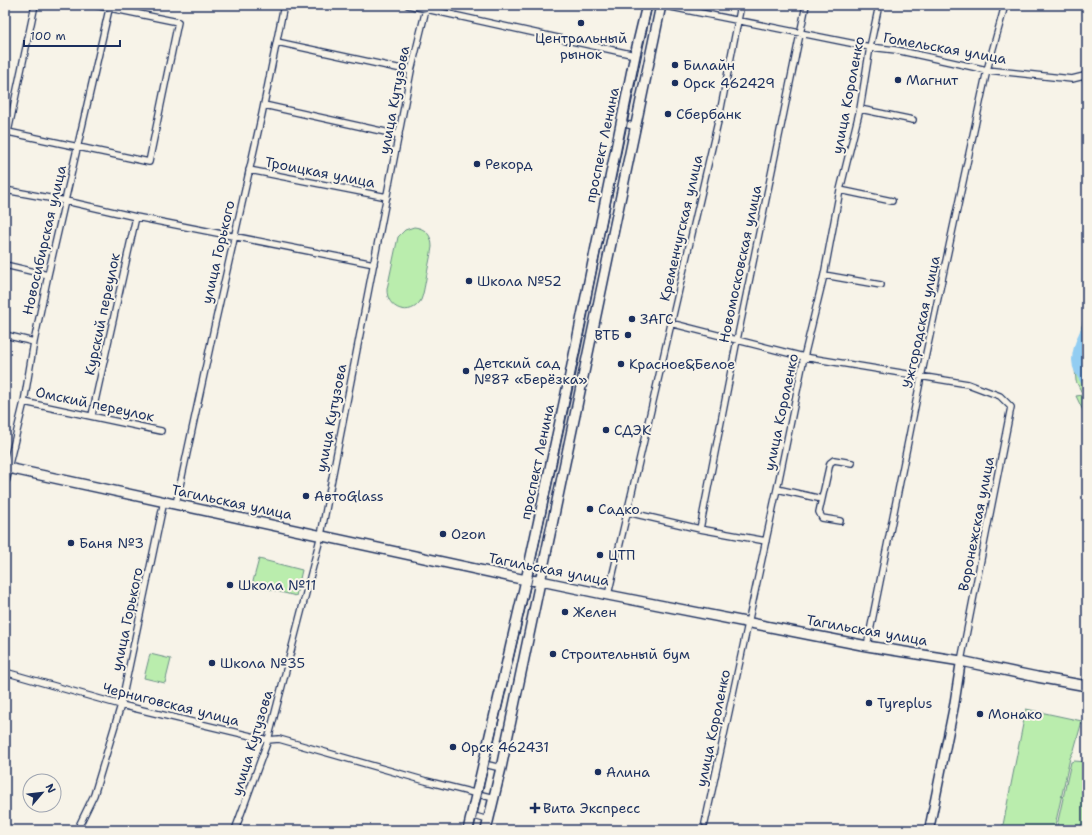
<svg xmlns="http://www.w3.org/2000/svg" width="1092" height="835" font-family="'Shantell Sans',sans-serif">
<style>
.green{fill:#baedad;stroke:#6a8e86}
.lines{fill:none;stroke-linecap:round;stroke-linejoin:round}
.river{stroke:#92cdf2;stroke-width:12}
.minor-casing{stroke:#1b2f5e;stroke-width:8}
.secondary-casing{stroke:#1b2f5e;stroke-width:11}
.primary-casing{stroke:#1b2f5e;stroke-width:12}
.minor{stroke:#f7f3e8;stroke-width:5.5}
.secondary{stroke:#f7f3e8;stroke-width:8}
.primary{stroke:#f7f3e8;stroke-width:9}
.tram{stroke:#1b2f5e;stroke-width:1}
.poi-dot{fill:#1b2f5e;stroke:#f7f3e8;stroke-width:1.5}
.labels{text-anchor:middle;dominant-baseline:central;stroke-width:4;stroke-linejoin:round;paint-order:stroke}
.poi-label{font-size:14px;fill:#1b2f5e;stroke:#f7f3e8;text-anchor:start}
.street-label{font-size:14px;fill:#1b2f5e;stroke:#f7f3e8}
</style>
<rect width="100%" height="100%" fill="#f7f3e8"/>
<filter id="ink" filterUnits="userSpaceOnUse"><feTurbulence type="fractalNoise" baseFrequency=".025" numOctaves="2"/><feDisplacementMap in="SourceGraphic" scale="8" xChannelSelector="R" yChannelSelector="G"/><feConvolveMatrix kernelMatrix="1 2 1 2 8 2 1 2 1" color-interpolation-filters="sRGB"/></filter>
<g filter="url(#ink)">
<path class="green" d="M 414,227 C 426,228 432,236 432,247 C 430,260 427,272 425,284 C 424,289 423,295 421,300 C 411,318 386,309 387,289 L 398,237 L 405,230 Z
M 1087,313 L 1087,419 L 1076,396 L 1083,395 L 1076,381 L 1074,356 L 1085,315 Z
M 259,559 L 302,570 L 296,596 L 252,585 Z
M 150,654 L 171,659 L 165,683 L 144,678 Z
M 1026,709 L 1082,721 L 1074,750 L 1070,758 L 1054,830 L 1002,830 Z
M 1074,761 L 1087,762 L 1087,830 L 1056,830 L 1071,762 Z"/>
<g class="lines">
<path class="river" d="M 1087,330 C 1083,338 1078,351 1078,360 C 1078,368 1083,375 1087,381"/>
<g class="minor-casing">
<path id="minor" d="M 35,5 L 8,132 L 149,162 L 178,22 L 95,5
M 408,5 L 635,55
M 661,5 L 870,47 L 896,50 L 987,70 L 1072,79 L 1084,76
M 277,42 L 411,71
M 264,105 L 399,135
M 860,109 L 913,120
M 621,123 L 637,127
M 249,170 L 387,197
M 5,190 L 66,201 L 136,217 L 374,264
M 840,190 L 892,201
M 5,265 L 48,275
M 824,275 L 881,285
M 670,323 L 804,357 L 968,384 L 1000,396 L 1011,407 L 961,661
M 5,335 L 34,342
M 24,402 L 161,431
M 92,415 L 136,217
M 8,468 L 24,402 L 34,342 L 48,275 L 110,5
M 777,489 L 822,499
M 176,504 L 214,328 L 262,114 L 284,5
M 627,512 L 700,529 L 766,541
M 840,521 L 822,518 L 819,512 L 830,463 L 834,460 L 852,463
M 700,529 L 737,340 L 806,5
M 608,595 L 720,113 L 741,5
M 867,646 L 921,377 L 987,70 L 1005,5
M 5,672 L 121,705 L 268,740 L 279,739 L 426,781 L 494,798
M 484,764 L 501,768
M 471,815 L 488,820
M 705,823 L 777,489 L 804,357 L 824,275 L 840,190 L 860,109 L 870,47 L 879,5
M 77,830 L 94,795 L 121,705 L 164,501
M 235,830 L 268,740 L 321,535 L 411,71 L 427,5"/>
</g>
<g class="secondary-casing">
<path id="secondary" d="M 5,480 L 8,468
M 929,830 L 954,706 L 961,661"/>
</g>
<g class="primary-casing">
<path id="primary" d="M 5,465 L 8,468 L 526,580 L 541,581 L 608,595 L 867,646 L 961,661 L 1037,677 L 1087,686
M 468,830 L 526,580 L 570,375 L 635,55 L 647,5
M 486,830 L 501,768 L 661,5"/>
</g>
<use href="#minor" class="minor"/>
<use href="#secondary" class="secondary"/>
<use href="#primary" class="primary"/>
<path class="tram" d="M 473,830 L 531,583 L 652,5"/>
</g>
</g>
<g class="poi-dot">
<circle cx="581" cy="23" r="4"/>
<circle cx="675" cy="65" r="4"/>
<circle cx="898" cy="80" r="4"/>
<circle cx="675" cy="83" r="4"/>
<circle cx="668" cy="114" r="4"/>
<circle cx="477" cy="164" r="4"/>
<circle cx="469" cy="281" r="4"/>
<circle cx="632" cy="319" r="4"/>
<circle cx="628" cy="335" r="4"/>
<circle cx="621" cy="364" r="4"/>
<circle cx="466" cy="371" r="4"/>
<circle cx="606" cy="430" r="4"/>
<circle cx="306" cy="496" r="4"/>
<circle cx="590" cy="509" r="4"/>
<circle cx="443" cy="534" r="4"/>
<circle cx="71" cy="543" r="4"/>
<circle cx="600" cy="555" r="4"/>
<circle cx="230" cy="585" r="4"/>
<circle cx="565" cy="612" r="4"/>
<circle cx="553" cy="654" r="4"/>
<circle cx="212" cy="663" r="4"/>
<circle cx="869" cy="703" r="4"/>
<circle cx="980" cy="714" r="4"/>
<circle cx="453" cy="747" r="4"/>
<circle cx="598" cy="772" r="4"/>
<path d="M533 802h4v4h4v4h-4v4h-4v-4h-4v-4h4z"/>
</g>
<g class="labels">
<g class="poi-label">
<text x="581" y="38" text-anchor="middle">Центральный<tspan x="581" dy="16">рынок</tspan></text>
<text x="683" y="65">Билайн</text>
<text x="906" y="80">Магнит</text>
<text x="683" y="83">Орск 462429</text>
<text x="676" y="114">Сбербанк</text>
<text x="485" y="164">Рекорд</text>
<text x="477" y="281">Школа №52</text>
<text x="640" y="319">ЗАГС</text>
<text x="620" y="335" text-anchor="end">ВТБ</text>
<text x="474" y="363">Детский сад<tspan x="474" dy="16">№87 «Берёзка»</tspan></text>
<text x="629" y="364">Красное&amp;Белое</text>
<text x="614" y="430">СДЭК</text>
<text x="314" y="496">АвтоGlass</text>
<text x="598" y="509">Садко</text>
<text x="451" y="534">Ozon</text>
<text x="79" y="543">Баня №3</text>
<text x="608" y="555">ЦТП</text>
<text x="238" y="585">Школа №11</text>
<text x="573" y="612">Желен</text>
<text x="561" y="654">Строительный бум</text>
<text x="220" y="663">Школа №35</text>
<text x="877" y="703">Tyreplus</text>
<text x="988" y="714">Монако</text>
<text x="461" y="747">Орск 462431</text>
<text x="606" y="772">Алина</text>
<text x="543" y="808">Вита Экспресс</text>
</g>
<g class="street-label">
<text transform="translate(945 48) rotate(10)">Гомельская улица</text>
<text transform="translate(848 95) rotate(-79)">улица Короленко</text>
<text transform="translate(394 100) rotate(-79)">улица Кутузова</text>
<text transform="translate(602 145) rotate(-78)">проспект Ленина</text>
<text transform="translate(320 172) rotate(11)">Троицкая улица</text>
<text transform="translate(681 228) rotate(-77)">Кременчугская улица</text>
<text transform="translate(44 240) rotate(-77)">Новосибирская улица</text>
<text transform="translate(218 252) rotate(-77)">улица Горького</text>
<text transform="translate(740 264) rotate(-78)">Новомосковская улица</text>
<text transform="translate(102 314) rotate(-78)">Курский переулок</text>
<text transform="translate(921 322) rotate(-78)">Ужгородская улица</text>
<text transform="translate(95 404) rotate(12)">Омский переулок</text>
<text transform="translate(781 412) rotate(-78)">улица Короленко</text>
<text transform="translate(331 418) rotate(-79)">улица Кутузова</text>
<text transform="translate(537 462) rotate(-78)">проспект Ленина</text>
<text transform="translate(232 502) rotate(12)">Тагильская улица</text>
<text transform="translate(976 524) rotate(-79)">Воронежская улица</text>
<text transform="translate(549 569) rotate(11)">Тагильская улица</text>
<text transform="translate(127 619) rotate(-78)">улица Горького</text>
<text transform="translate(867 630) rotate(10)">Тагильская улица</text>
<text transform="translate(171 704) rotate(14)">Черниговская улица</text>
<text transform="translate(713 728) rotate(-78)">улица Короленко</text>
<text transform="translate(252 743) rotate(-73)">улица Кутузова</text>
</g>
</g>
<rect width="1092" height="835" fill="none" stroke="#f7f3e8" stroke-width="20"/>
<rect x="10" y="10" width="1072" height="815" fill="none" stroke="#1b2f5e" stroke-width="1.5" filter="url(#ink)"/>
<g transform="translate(42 793) rotate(62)"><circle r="19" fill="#f7f3e8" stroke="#9fa5b1"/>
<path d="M0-3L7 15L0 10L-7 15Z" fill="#1b2f5e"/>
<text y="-6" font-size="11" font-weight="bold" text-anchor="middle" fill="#1b2f5e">N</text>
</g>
<path d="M24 40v6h96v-6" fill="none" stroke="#1b2f5e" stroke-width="2"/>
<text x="30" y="40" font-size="12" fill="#1b2f5e" stroke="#f7f3e8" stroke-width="3" paint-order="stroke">100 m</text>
</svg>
